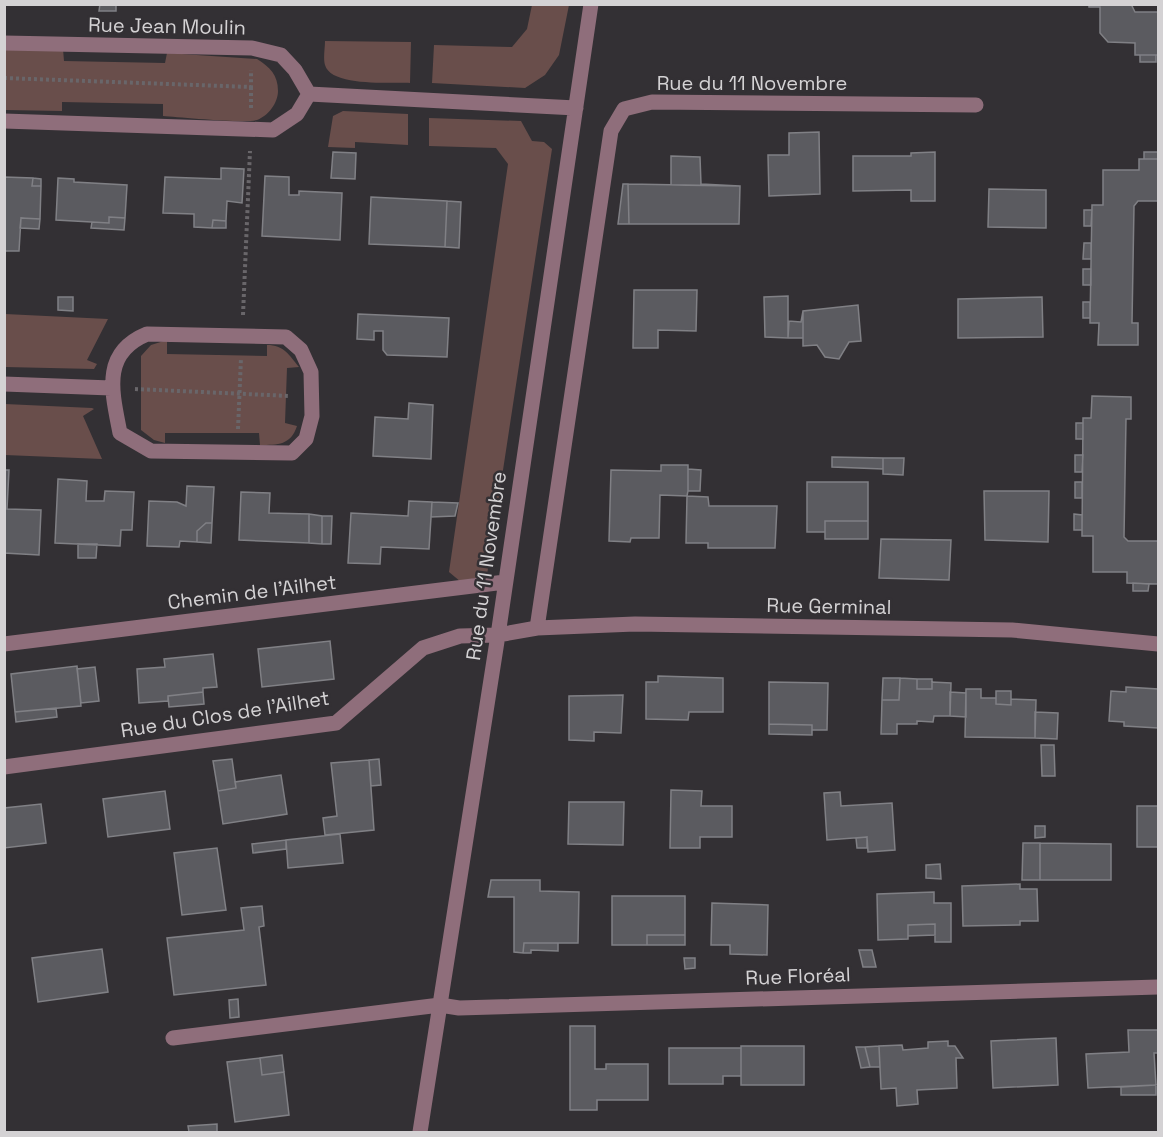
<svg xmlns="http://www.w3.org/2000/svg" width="1163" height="1137" font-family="'Space Grotesk',sans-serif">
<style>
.green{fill:#694e4b}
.building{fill:#5b5b60;stroke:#808085;stroke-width:1.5}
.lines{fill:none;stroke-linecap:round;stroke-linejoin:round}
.path{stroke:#69666a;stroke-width:4;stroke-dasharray:3 3;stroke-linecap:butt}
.minor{stroke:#8f6e7b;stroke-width:15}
.labels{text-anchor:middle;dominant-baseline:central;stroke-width:5;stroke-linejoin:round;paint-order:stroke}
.street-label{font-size:20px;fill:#d4d2d4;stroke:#333034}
</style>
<rect width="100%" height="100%" fill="#333034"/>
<path class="green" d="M 532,5 L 569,5 L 559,55 L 545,75 L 525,88 L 432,83 L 434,45 L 512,47 L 527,29 Z
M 325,41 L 411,42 L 410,83 C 391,82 331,87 325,65 C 323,58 325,48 325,41 Z
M 5,47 L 63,49 L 64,61 L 165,63 L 167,53 L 257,59 C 270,67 278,75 278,91 C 278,103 268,116 257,120 C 246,124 179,117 163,116 L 163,104 L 62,102 L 62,111 L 5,110 Z
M 343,111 L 408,114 L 408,145 L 355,142 L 355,148 L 328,147 L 333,116 Z
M 429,118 L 521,121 L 532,141 L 544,142 L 552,149 L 487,575 L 461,582 L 449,572 L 508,164 L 496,148 L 429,146 Z
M 5,314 L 108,319 L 87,360 L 97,364 L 94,369 L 5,367 Z
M 167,340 L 167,354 L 267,356 L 267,345 C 284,345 289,355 299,367 L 287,368 L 285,423 L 297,426 C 291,445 278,445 260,445 L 259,433 L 165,433 L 165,443 L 154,440 L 141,430 L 141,356 L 151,345 Z
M 5,404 L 92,408 L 94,409 L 83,416 L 102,459 L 5,455 Z"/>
<path class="building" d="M 100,4 L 116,4 L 116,11 L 99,11 Z
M 1089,4 L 1131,4 L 1135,12 L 1158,12 L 1158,55 L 1135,55 L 1135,43 L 1108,42 L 1100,33 L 1100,7 L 1089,7 Z
M 1140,55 L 1156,55 L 1156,62 L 1140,62 Z
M 819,132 L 820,194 L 769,196 L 768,155 L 789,155 L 789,133 Z
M 333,152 L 356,153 L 355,179 L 331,178 Z
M 935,152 L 935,201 L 911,201 L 911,190 L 853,191 L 853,156 L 911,156 L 911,153 Z
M 1144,152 L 1158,152 L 1158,159 L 1144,159 Z
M 671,156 L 700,157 L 701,184 L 740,186 L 671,185 Z
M 1139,159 L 1158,159 L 1158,201 L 1138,201 L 1134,206 L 1132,323 L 1138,323 L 1138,345 L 1098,345 L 1099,323 L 1090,323 L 1092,205 L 1103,205 L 1103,170 L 1139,170 Z
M 221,168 L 244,169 L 242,203 L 227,201 L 226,221 L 213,220 L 212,228 L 194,227 L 194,214 L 163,213 L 165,177 L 221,179 Z
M 265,176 L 289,177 L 289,195 L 299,195 L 299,191 L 342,193 L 340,240 L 262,236 Z
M 4,177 L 33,178 L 32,186 L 41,186 L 40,219 L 21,218 L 19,251 L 4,251 Z
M 33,178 L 41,179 L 41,186 L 32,186 Z
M 58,178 L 74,179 L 74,182 L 127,185 L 125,218 L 109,217 L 109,223 L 56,220 Z
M 623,184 L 628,184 L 629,224 L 618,224 Z
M 628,184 L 740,186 L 739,224 L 629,224 Z
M 989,189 L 1046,190 L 1046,228 L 988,227 Z
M 371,197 L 447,201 L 445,247 L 369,244 Z
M 447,201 L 461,202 L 459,248 L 445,247 Z
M 1084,210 L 1092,210 L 1091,226 L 1084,226 Z
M 109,217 L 125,218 L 124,230 L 91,228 L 92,222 L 109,223 Z
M 21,218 L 40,219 L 39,229 L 20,228 Z
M 213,220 L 226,221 L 226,228 L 212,228 Z
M 1084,243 L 1091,243 L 1091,259 L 1083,259 Z
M 1083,269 L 1091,269 L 1091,285 L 1083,285 Z
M 634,290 L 697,290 L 696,331 L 658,330 L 658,348 L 633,348 Z
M 788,296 L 788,338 L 765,337 L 764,297 Z
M 58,297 L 73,297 L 73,311 L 58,310 Z
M 1042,297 L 1043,337 L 958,338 L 958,299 Z
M 1083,302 L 1090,302 L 1090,318 L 1083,318 Z
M 858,305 L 861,341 L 849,342 L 839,359 L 825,357 L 817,345 L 803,346 L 803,311 Z
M 803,311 L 803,338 L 788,338 L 789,321 L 801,322 Z
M 358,314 L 449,318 L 447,357 L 387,355 L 383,350 L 383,331 L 374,331 L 374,340 L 357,339 Z
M 1092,396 L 1131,397 L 1131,419 L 1126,419 L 1124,537 L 1128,541 L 1158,541 L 1158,584 L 1127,583 L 1127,572 L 1093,572 L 1093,536 L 1082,536 L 1083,418 L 1091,418 Z
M 409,403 L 433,405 L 431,459 L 373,456 L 375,417 L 408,419 Z
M 1076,423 L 1083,423 L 1083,439 L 1076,439 Z
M 1075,455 L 1083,455 L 1082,472 L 1075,472 Z
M 832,457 L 883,458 L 883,469 L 832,467 Z
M 883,458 L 904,458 L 903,475 L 883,474 Z
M 661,465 L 688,465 L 688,491 L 687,496 L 660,495 L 659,538 L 631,538 L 630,542 L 609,541 L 611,470 L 661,471 Z
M 688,469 L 701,470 L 700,491 L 688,491 Z
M 4,470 L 9,470 L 7,509 L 41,510 L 39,555 L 4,553 Z
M 58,479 L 87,481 L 86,501 L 104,501 L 105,491 L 134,492 L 132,530 L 121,530 L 120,546 L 55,543 Z
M 807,482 L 868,482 L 868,521 L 825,521 L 825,532 L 807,532 Z
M 1075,482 L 1082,482 L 1082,498 L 1075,498 Z
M 187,486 L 214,487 L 212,523 L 206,523 L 197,531 L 197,542 L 180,541 L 179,547 L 147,546 L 149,501 L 177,502 L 186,506 Z
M 984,491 L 1049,491 L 1048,542 L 985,540 Z
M 241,492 L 270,493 L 269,513 L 309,514 L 309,543 L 239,540 Z
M 687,496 L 708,497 L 709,506 L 777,506 L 775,548 L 708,548 L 708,543 L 686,543 Z
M 409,501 L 432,502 L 429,549 L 381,547 L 380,564 L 348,563 L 351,513 L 408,516 Z
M 432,502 L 458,503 L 455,516 L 431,517 Z
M 309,514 L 322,516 L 322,544 L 309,543 Z
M 1074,514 L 1082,515 L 1082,530 L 1074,530 Z
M 322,516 L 332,516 L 331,544 L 322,544 Z
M 825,521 L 868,521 L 868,539 L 825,539 Z
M 206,523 L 212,523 L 211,543 L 197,542 L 197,531 Z
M 881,539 L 951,540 L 949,580 L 879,578 Z
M 78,544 L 97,544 L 96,558 L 78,558 Z
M 1133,583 L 1149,584 L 1148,591 L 1133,591 Z
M 330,641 L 334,679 L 262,687 L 258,649 Z
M 213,654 L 217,687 L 203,688 L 203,692 L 168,696 L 168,701 L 139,703 L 137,669 L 165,667 L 164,659 Z
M 77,666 L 81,706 L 15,712 L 11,674 Z
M 95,667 L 99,701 L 81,703 L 77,669 Z
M 658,676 L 723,678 L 723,712 L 689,712 L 688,720 L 646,719 L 646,682 L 658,682 Z
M 883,678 L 900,678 L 899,700 L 882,700 Z
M 900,678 L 917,679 L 917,689 L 932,689 L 932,682 L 951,683 L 950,716 L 934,716 L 933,722 L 917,721 L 917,724 L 897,724 L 897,734 L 881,734 L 882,700 L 899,700 Z
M 917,679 L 932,679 L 932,689 L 917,689 Z
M 769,682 L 828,683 L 827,730 L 812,730 L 812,725 L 769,724 Z
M 1126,687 L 1158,689 L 1158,728 L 1124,726 L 1124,722 L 1109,721 L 1111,691 L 1126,692 Z
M 966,689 L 981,689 L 981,698 L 996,698 L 996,704 L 1011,705 L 1011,699 L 1036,700 L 1035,738 L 965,737 Z
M 996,691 L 1011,691 L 1011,705 L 996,704 Z
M 203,692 L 204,704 L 169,707 L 168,696 Z
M 950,692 L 966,693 L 966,717 L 950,716 Z
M 623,695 L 621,733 L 594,732 L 594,741 L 569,740 L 569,696 Z
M 56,708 L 57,717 L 16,722 L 15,712 Z
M 1035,712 L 1058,713 L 1057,739 L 1035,738 Z
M 769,724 L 812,725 L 812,735 L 769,734 Z
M 1041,745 L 1054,745 L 1055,776 L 1042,776 Z
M 232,759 L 236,788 L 218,791 L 213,761 Z
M 379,759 L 381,785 L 371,786 L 369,760 Z
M 369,760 L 374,830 L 325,835 L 323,818 L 337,816 L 331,763 Z
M 281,775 L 287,814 L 223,824 L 218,791 L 236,788 L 235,782 Z
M 671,790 L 702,791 L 701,806 L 732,806 L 732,837 L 700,837 L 700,848 L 670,848 Z
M 165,791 L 170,829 L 108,837 L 103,799 Z
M 840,792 L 841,806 L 892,803 L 895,850 L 868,852 L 867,837 L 827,840 L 824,793 Z
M 569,802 L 624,802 L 623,845 L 568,844 Z
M 41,804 L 46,843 L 4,848 L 4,808 Z
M 1137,806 L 1158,806 L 1158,847 L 1137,847 Z
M 1035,826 L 1045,826 L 1045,837 L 1035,838 Z
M 340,834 L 343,863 L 288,868 L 286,840 Z
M 867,837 L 867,848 L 857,848 L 856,838 Z
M 286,840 L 286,849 L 253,853 L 252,844 Z
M 1023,843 L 1040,843 L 1040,880 L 1022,880 Z
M 1040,843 L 1111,844 L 1111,880 L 1040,880 Z
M 217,848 L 226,910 L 182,915 L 174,853 Z
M 940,864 L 941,879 L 926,878 L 926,865 Z
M 491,880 L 540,880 L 540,891 L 579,892 L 578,943 L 524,943 L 523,953 L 514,952 L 514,897 L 488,897 Z
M 1020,884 L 1020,889 L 1037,889 L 1038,921 L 1020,921 L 1020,925 L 963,926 L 962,886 Z
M 934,892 L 934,903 L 951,903 L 951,942 L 935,942 L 935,924 L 908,925 L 908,939 L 878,940 L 877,894 Z
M 612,896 L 685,896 L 685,935 L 647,935 L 647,945 L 612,945 Z
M 712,903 L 768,905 L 767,955 L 730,954 L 730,945 L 711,945 Z
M 262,906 L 264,926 L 259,927 L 266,985 L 174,995 L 167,938 L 244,930 L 241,908 Z
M 935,924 L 935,935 L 908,936 L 908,925 Z
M 647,935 L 685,935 L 685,945 L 647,945 Z
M 524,943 L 558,943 L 558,951 L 531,950 L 531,953 L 523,953 Z
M 102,949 L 108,992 L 38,1002 L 32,958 Z
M 859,950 L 872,950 L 876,967 L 863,967 Z
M 684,958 L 695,958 L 695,968 L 685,969 Z
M 238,999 L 239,1017 L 230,1018 L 229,1000 Z
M 570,1026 L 595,1026 L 595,1069 L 606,1069 L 606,1064 L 648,1064 L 648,1100 L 597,1100 L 597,1110 L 570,1110 Z
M 1128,1030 L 1158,1030 L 1158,1053 L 1154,1053 L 1156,1085 L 1088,1088 L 1086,1054 L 1129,1052 Z
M 1056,1038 L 1058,1085 L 993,1088 L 991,1041 Z
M 948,1041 L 948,1046 L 955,1046 L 963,1058 L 956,1058 L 957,1088 L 917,1090 L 918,1104 L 897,1106 L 896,1088 L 881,1089 L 879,1046 L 902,1045 L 903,1050 L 928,1048 L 928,1042 Z
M 741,1046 L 804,1046 L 804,1085 L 741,1085 Z
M 879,1046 L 880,1067 L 870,1067 L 865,1047 Z
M 856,1047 L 865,1047 L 870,1067 L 861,1068 Z
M 669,1048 L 741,1048 L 741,1076 L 723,1076 L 723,1084 L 669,1084 Z
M 282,1055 L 284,1072 L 262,1075 L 260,1058 Z
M 260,1058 L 262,1075 L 284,1072 L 289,1115 L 235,1122 L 227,1062 Z
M 1156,1085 L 1156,1095 L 1121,1095 L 1121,1087 Z
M 217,1124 L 217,1132 L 189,1132 L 188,1126 Z"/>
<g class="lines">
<path class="path" d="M 4,78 L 251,87 L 251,70
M 251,87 L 251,108
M 243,315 L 250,151
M 135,389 L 290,396
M 238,429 L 241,358"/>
<path class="minor" d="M 4,43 L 252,48 L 281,55 L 295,70 L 309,94
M 309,94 L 576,108
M 4,121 L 273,130 L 297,114 L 309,94
M 147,334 L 286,337 L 301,350 L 311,372 L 312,416 L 306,439 L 292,453 L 151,451 L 120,433 C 112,392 101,353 147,334 Z
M 4,384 L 111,388
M 537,628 L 611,131 L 624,109 L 652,102 L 976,105
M 4,644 L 505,582
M 4,767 L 336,723 L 423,648 L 460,636 L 498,635 L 537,628 L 635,624 L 1012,630 L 1158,644
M 173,1038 L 440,1005 L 459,1008 L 1158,987
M 420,1132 L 498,635 L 591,4"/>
</g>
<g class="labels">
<g class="street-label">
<text transform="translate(167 26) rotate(1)">Rue Jean Moulin</text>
<text x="752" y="83">Rue du 11 Novembre</text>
<text transform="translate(486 566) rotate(-82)">Rue du 11 Novembre</text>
<text transform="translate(252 592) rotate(-7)">Chemin de l'Ailhet</text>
<text transform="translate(829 606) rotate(1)">Rue Germinal</text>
<text transform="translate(225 714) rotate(-9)">Rue du Clos de l'Ailhet</text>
<text transform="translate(798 976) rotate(-2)">Rue Floréal</text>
</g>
</g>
<rect width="1163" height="1137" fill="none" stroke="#d4d2d4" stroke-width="12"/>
</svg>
